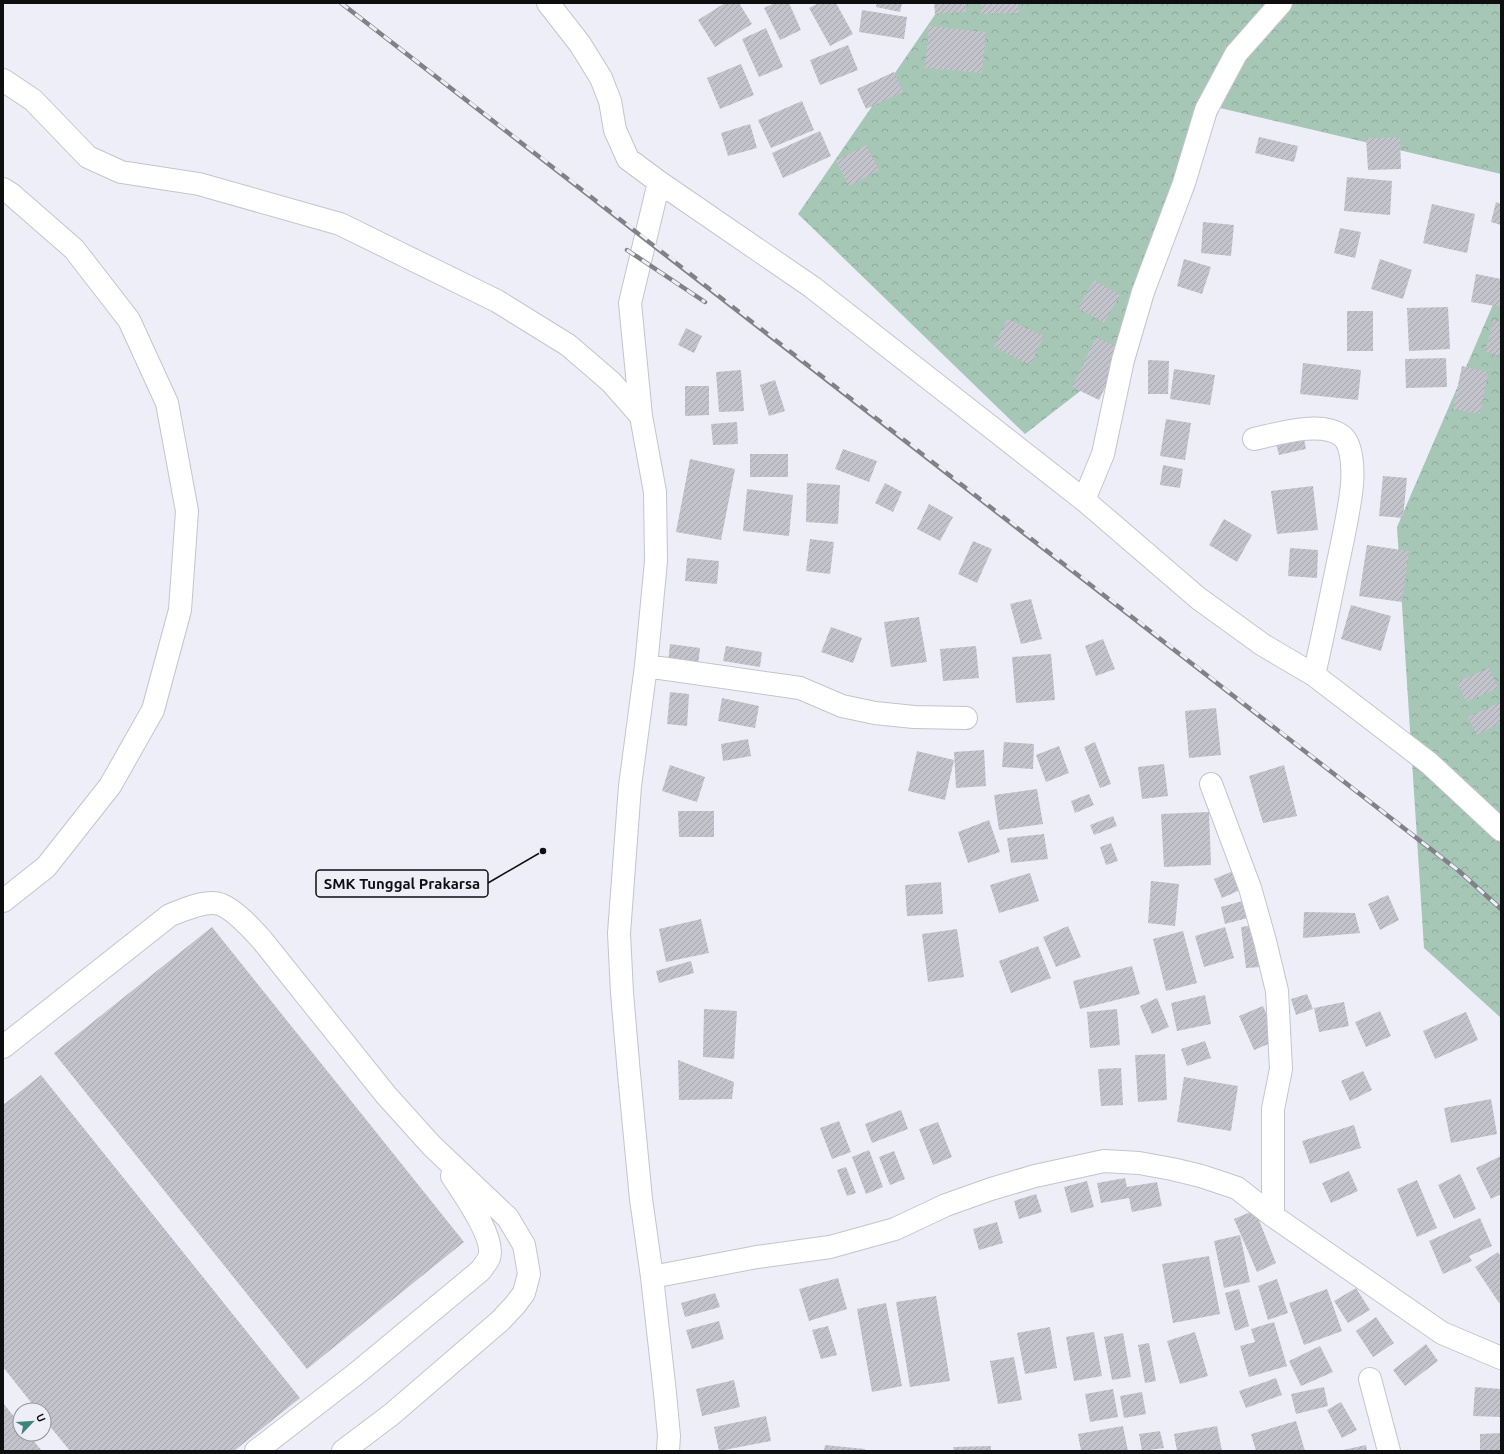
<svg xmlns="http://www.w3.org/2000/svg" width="1504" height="1454" font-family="Ubuntu,sans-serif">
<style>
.forest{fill:url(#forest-crowns)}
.building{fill:url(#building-hatch)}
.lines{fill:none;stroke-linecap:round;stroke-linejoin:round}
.minor-casing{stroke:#c4c4cd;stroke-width:24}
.minor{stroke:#fff;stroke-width:22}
.rail-casing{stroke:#818288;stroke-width:4.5}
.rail{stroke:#edeef7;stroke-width:3;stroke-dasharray:9;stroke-linecap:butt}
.leader{fill:none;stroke:#0e0e11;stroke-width:1.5}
.callout-dot{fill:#0e0e11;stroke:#edeef7;stroke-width:1.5}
.callout{fill:#edeef7;stroke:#0e0e11;stroke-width:1.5}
.callout-label{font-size:15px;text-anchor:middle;font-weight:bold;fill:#0e0e11}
</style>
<defs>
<pattern id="forest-crowns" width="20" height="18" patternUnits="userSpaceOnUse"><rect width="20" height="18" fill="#a6c6b6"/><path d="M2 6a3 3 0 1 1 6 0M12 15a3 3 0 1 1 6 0" fill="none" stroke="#8ea99b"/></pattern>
<pattern id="building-hatch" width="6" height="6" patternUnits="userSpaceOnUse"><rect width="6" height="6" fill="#c3c3cc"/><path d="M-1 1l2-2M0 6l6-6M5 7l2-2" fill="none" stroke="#a6a6ae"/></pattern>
</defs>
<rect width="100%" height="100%" fill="#edeef7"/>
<path class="forest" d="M 943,3 L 1501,3 L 1501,174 L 1220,108 L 1106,371 L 1025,434 L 798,214 Z
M 1501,286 L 1501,1018 L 1424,948 L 1397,527 Z"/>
<path class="building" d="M 725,3 L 739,3 L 752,24 L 715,47 L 698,20 Z
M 775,3 L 789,3 L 801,30 L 780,40 L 764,8 Z
M 819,3 L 836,3 L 853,34 L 830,46 L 809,8 Z
M 877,3 L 902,3 L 900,12 L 876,7 Z
M 934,3 L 966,3 L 966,12 L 935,14 Z
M 981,3 L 1018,3 L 1019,13 L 981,14 Z
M 862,10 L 907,17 L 904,39 L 859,32 Z
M 929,26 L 986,32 L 982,73 L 925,68 Z
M 766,28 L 783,67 L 759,77 L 742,39 Z
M 848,45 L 858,70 L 820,85 L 810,60 Z
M 741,64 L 754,95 L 720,109 L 707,78 Z
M 894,72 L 903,92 L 866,109 L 857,89 Z
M 802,101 L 814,130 L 771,148 L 758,120 Z
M 750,124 L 757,148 L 728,156 L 721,133 Z
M 820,131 L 831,156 L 783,178 L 772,153 Z
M 1259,137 L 1298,146 L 1294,162 L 1255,153 Z
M 1400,137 L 1401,169 L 1368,170 L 1366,138 Z
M 866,145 L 879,170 L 849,186 L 836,161 Z
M 1347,177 L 1392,181 L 1390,215 L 1344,211 Z
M 1496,202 L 1501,204 L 1501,225 L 1491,222 Z
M 1432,204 L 1475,214 L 1467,253 L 1423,243 Z
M 1203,222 L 1234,225 L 1231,256 L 1201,253 Z
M 1340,228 L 1361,232 L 1355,258 L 1334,253 Z
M 1184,259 L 1211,267 L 1202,294 L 1177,286 Z
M 1380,259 L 1412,270 L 1403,299 L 1371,289 Z
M 1476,274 L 1501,279 L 1501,307 L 1471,302 Z
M 1094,280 L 1120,295 L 1104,323 L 1078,308 Z
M 1448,307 L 1450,349 L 1409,351 L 1407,308 Z
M 1347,311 L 1373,311 L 1373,351 L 1347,351 Z
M 1007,319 L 1044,336 L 1030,365 L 994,347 Z
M 1493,320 L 1501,322 L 1500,356 L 1485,352 Z
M 686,328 L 702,336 L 694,353 L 678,345 Z
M 1096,337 L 1123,350 L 1099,400 L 1072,387 Z
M 1446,358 L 1447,387 L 1406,388 L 1405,359 Z
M 1148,360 L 1169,361 L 1168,394 L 1148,394 Z
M 1303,363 L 1361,370 L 1358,400 L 1300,394 Z
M 1462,366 L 1488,372 L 1480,414 L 1453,409 Z
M 1174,369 L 1215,375 L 1210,405 L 1170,399 Z
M 741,370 L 744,411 L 719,412 L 716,372 Z
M 775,380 L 785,411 L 769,416 L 760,385 Z
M 685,386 L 709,386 L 709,415 L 685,416 Z
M 1166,419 L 1191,423 L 1185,460 L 1160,456 Z
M 737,422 L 738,444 L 713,445 L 711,424 Z
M 1303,434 L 1306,449 L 1279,455 L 1275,440 Z
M 843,449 L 877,461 L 869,482 L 835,469 Z
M 750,454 L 788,454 L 788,477 L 750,477 Z
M 690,459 L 735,469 L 721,540 L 676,532 Z
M 1163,465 L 1183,469 L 1180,488 L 1160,485 Z
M 1383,476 L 1407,478 L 1403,518 L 1379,516 Z
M 807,483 L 840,485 L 838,524 L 806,522 Z
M 885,483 L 902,492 L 893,512 L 875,503 Z
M 1313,486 L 1318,530 L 1277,534 L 1271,491 Z
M 747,489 L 793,495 L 789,536 L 743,531 Z
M 929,504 L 953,517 L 940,541 L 917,529 Z
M 1224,519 L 1252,535 L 1237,562 L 1209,545 Z
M 810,539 L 834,542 L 830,574 L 806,571 Z
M 973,541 L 992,549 L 977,583 L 958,574 Z
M 1367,545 L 1409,551 L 1402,602 L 1359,596 Z
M 1290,548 L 1318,550 L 1317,578 L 1288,576 Z
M 687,558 L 719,561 L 717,584 L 685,581 Z
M 1031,599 L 1042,639 L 1021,644 L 1010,604 Z
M 1351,605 L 1391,616 L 1381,651 L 1341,639 Z
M 919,617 L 927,662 L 891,667 L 884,622 Z
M 831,627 L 862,638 L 853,663 L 821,652 Z
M 1103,639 L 1115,669 L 1096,676 L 1085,646 Z
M 670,644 L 700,648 L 698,666 L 668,662 Z
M 726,646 L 762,652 L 760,667 L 723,661 Z
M 976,646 L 979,678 L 943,681 L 940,649 Z
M 1051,654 L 1055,700 L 1016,703 L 1012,657 Z
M 1489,668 L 1498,688 L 1466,702 L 1457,682 Z
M 670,692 L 689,694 L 687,726 L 667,724 Z
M 722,698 L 759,706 L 755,728 L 718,721 Z
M 1501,702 L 1501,723 L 1477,735 L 1468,717 Z
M 1216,708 L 1221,755 L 1189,758 L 1185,711 Z
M 748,739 L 751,756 L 723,761 L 721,744 Z
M 1004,742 L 1034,744 L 1033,769 L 1002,767 Z
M 1095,742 L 1111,784 L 1100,788 L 1084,747 Z
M 1059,746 L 1069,773 L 1046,782 L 1036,755 Z
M 984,750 L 986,786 L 956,788 L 954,752 Z
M 917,751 L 954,760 L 945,800 L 908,791 Z
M 1164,764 L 1168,796 L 1142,799 L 1138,767 Z
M 670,765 L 705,777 L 697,802 L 662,791 Z
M 1284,765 L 1297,816 L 1263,823 L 1249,776 Z
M 1037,789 L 1043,824 L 999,830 L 994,795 Z
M 1089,794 L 1094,805 L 1075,813 L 1071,801 Z
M 678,811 L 714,811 L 714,837 L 679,837 Z
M 1209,812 L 1211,865 L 1164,867 L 1161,814 Z
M 1113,816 L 1117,826 L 1094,835 L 1090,825 Z
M 989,820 L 1000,852 L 968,863 L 958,832 Z
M 1044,834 L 1048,859 L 1011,863 L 1007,838 Z
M 1111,843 L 1118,861 L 1106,865 L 1100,847 Z
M 1238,869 L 1245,888 L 1222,898 L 1214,879 Z
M 1030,873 L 1039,901 L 999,913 L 990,885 Z
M 1151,881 L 1179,884 L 1175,926 L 1148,923 Z
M 941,882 L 943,914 L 907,916 L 905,885 Z
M 1388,895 L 1399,920 L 1380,930 L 1368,904 Z
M 1246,900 L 1251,917 L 1225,924 L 1221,907 Z
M 1304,912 L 1355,913 L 1360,933 L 1303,938 Z
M 701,919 L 709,953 L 666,962 L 659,929 Z
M 1255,925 L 1260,967 L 1246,968 L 1241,927 Z
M 1068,926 L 1081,957 L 1056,967 L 1043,937 Z
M 212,927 L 464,1242 L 307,1369 L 54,1053 Z
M 1225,927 L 1234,958 L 1204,967 L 1195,936 Z
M 957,929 L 964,977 L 928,982 L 922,934 Z
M 1183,931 L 1197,983 L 1166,991 L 1153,939 Z
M 1038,946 L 1051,978 L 1011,993 L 999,961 Z
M 691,961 L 694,973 L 659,983 L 656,971 Z
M 1132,966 L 1140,994 L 1080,1009 L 1073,981 Z
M 1307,994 L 1313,1009 L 1296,1015 L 1291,999 Z
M 1205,995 L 1211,1024 L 1177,1031 L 1171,1003 Z
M 1157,998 L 1169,1027 L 1152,1034 L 1140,1006 Z
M 1344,1002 L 1349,1026 L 1319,1032 L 1314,1008 Z
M 1263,1006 L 1278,1040 L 1254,1050 L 1239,1016 Z
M 704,1009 L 737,1011 L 734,1059 L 703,1057 Z
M 1117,1009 L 1120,1045 L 1090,1048 L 1087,1012 Z
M 1380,1011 L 1391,1036 L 1366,1047 L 1355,1022 Z
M 1466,1012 L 1478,1040 L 1435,1059 L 1423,1031 Z
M 1205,1041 L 1211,1058 L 1187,1066 L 1181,1049 Z
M 1165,1054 L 1167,1100 L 1138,1102 L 1135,1055 Z
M 678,1060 L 734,1082 L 732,1099 L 679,1100 Z
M 1121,1068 L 1123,1105 L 1101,1106 L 1098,1069 Z
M 1363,1071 L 1372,1090 L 1350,1101 L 1341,1081 Z
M 41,1075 L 300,1398 L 234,1451 L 70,1451 L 44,1419 L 44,1410 L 37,1410 L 3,1367 L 3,1105 Z
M 1184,1077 L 1238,1086 L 1231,1131 L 1177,1122 Z
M 1491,1099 L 1497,1134 L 1451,1143 L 1444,1108 Z
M 901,1110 L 908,1129 L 872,1143 L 865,1124 Z
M 839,1121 L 851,1152 L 832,1159 L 820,1128 Z
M 938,1122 L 952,1157 L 933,1165 L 919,1129 Z
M 1354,1125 L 1361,1148 L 1310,1164 L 1302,1141 Z
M 869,1150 L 883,1187 L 866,1194 L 852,1157 Z
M 894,1151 L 905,1179 L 890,1185 L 879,1157 Z
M 1501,1156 L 1501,1194 L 1491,1199 L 1476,1168 Z
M 846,1167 L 856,1193 L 847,1196 L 837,1170 Z
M 1349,1171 L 1358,1191 L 1331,1203 L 1322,1183 Z
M 1460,1174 L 1476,1209 L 1454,1219 L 1438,1185 Z
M 1125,1178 L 1127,1187 L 1157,1182 L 1162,1206 L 1132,1212 L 1129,1198 L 1101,1203 L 1097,1183 Z
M 1417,1180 L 1437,1228 L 1417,1237 L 1397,1189 Z
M 1087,1181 L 1094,1207 L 1071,1213 L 1064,1187 Z
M 1036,1194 L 1042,1212 L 1019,1219 L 1014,1201 Z
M 1255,1210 L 1276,1263 L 1257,1272 L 1234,1219 Z
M 1480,1218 L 1492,1246 L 1469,1256 L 1472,1261 L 1443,1274 L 1429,1241 Z
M 997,1222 L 1003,1243 L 979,1250 L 973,1229 Z
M 1240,1235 L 1250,1282 L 1224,1288 L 1214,1241 Z
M 1498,1252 L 1501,1257 L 1501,1301 L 1499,1303 L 1475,1267 Z
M 1209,1256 L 1220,1314 L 1173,1323 L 1162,1264 Z
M 838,1278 L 847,1309 L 809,1321 L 799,1289 Z
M 1277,1279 L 1288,1313 L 1268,1320 L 1258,1286 Z
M 1356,1288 L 1370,1310 L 1348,1323 L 1334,1301 Z
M 1239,1289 L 1249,1326 L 1235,1331 L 1225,1293 Z
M 1327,1289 L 1342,1331 L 1304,1345 L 1289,1303 Z
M 715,1293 L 720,1307 L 685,1317 L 681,1303 Z
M 936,1296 L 950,1381 L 910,1387 L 896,1302 Z
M 886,1303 L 902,1386 L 872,1392 L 857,1309 Z
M 1376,1317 L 1394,1343 L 1373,1357 L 1356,1331 Z
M 719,1321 L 724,1339 L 692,1349 L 686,1330 Z
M 1274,1322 L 1287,1366 L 1249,1377 L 1240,1346 L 1255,1342 L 1251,1329 Z
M 828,1326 L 837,1355 L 821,1359 L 812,1330 Z
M 1050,1327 L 1057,1368 L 1025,1374 L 1017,1333 Z
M 1094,1332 L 1102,1376 L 1074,1381 L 1066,1337 Z
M 1195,1332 L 1208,1376 L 1180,1384 L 1167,1341 Z
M 1123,1333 L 1131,1377 L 1112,1380 L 1104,1337 Z
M 1149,1343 L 1156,1381 L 1145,1383 L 1138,1345 Z
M 1426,1344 L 1438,1361 L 1405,1386 L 1393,1370 Z
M 1320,1346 L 1333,1372 L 1301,1386 L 1289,1361 Z
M 1014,1357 L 1022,1400 L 998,1404 L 990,1361 Z
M 1276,1378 L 1282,1395 L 1246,1408 L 1239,1391 Z
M 734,1380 L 740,1407 L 702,1416 L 696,1389 Z
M 1324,1387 L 1328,1406 L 1296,1414 L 1291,1394 Z
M 1475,1387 L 1501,1389 L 1501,1417 L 1473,1416 Z
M 1113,1389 L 1118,1417 L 1090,1422 L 1085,1394 Z
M 1142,1392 L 1146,1414 L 1124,1418 L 1120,1396 Z
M 1341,1402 L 1357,1430 L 1342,1438 L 1327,1410 Z
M 3,1403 L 20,1424 L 20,1434 L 28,1434 L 42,1451 L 3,1451 Z
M 766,1416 L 771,1441 L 719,1451 L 714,1427 Z
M 1296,1421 L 1305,1451 L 1256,1451 L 1251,1434 Z
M 1123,1426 L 1128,1451 L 1081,1451 L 1078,1434 Z
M 1217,1426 L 1222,1451 L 1177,1451 L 1174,1434 Z
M 1160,1431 L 1164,1448 L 1142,1451 L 1139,1434 Z
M 1501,1433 L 1501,1451 L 1480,1451 L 1480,1434 Z
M 825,1445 L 865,1449 L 865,1451 L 824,1451 Z
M 1366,1445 L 1367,1451 L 1343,1451 L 1343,1450 Z
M 991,1446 L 991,1451 L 954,1451 L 953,1447 Z"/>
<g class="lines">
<g class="minor-casing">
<path id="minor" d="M 548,3 L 580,44 L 601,78 L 610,101 L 615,130 L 628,159 L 659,182 L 630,303 L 641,416 L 655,492 L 656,561 L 646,666 L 630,786 L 619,933 L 622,993 L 629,1074 L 641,1199 L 652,1277 L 665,1393 L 669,1436 L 668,1451
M 3,80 L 33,100 L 88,157 L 121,172 L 199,184 L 340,224 L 497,301 L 568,345 L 611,382 L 641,416
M 659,182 L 812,287 L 1084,500 L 1198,598 L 1263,645 L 1314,675 L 1429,763 L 1501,830
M 3,189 L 11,194 L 74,249 L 129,320 L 167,403 L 187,511 L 180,610 L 153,710 L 110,786 L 46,867 L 3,901
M 1254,439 C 1277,434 1321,420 1342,436 C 1353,445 1353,472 1352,485 C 1349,514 1342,543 1336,572 C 1329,606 1322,641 1314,675
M 1084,500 L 1103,454 L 1123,360 L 1143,292 L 1184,183 L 1206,110 L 1236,54 L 1281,3
M 646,666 L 800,688 L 842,706 L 875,713 L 914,717 L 966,718
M 1211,784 L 1250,888 L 1265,941 L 1277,991 L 1281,1069 L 1273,1109 L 1273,1216
M 3,1047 L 170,915 C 184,910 208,898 222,905 C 236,911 252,929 262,940 L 386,1095 L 432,1146 L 508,1218 L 524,1245 L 529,1274 L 524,1293 L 515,1305 L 500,1321 L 392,1414 L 343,1451
M 652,1277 L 757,1257 L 830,1247 L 895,1229 L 946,1205 L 991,1189 L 1035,1176 L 1104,1161 L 1139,1163 L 1172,1169 L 1201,1176 L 1237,1188 L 1273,1216 L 1442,1333 L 1501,1358
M 1370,1379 L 1389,1451
M 256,1451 L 357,1373 L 480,1271 C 483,1267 487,1262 489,1258 C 496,1238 463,1193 452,1176"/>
</g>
<use href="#minor" class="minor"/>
<g class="rail-casing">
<path id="rail" d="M 341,3 C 715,291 1087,581 1459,871 L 1501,909
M 627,250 L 705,302"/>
</g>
<use href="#rail" class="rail"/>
</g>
<path class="leader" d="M543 851L488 883"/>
<circle class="callout-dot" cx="543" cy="851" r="4"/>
<rect class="callout" x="316" y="870" width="172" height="27" rx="4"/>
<g class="callout-label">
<text x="402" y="889">SMK Tunggal Prakarsa</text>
</g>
<rect width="1504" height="1454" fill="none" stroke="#0e0e11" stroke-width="8"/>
<g transform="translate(32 1422) rotate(65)"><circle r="19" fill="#edeef7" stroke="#94949b"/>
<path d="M0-3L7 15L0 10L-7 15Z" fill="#40857b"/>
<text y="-6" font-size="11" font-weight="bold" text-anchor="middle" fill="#0e0e11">U</text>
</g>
</svg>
